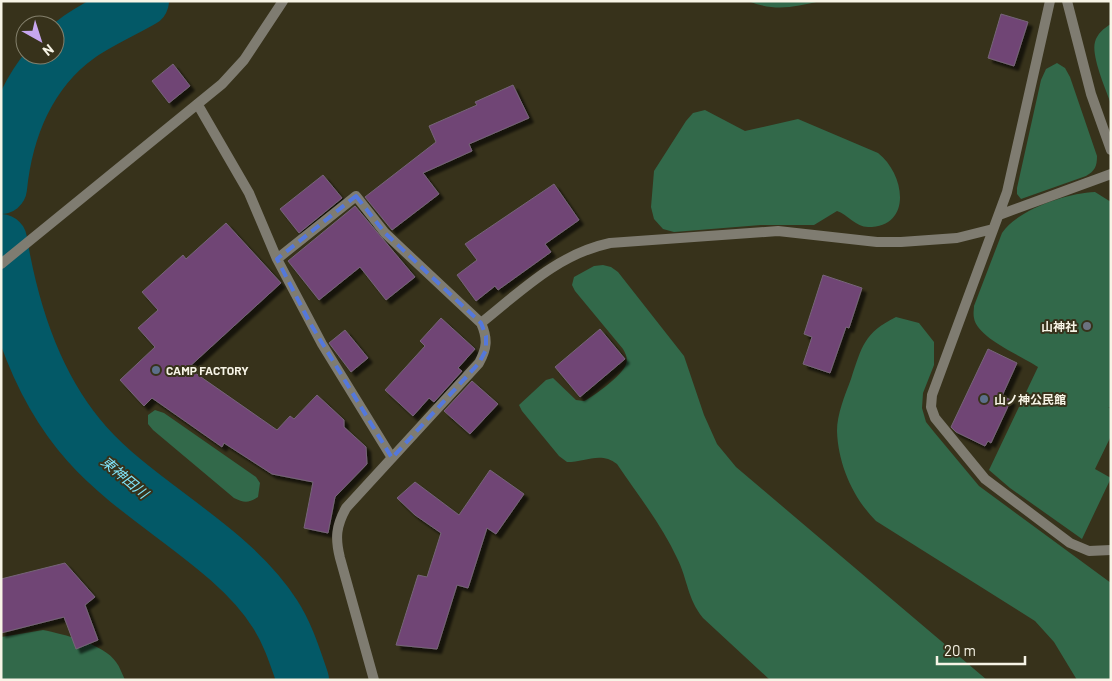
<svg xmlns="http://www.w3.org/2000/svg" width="1112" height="681" font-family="Barlow,'Noto Sans JP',sans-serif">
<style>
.green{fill:#32694a}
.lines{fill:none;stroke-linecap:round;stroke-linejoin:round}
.river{stroke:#035967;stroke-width:52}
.building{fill:#6f4575;stroke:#766578;filter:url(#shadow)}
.minor{stroke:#7f7c71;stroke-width:10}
.marked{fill:none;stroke:#5478dc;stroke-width:4;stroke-dasharray:10 6;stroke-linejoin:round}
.worship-dot{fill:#6b7280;stroke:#37321b;stroke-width:2}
.service-dot{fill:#5c6f8a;stroke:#37321b;stroke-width:2}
.labels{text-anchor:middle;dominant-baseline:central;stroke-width:4;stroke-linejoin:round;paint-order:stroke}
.poi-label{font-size:12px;font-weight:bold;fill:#f7f4e6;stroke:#37321b;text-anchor:start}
.water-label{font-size:14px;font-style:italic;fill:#80e4f9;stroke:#37321b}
</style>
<defs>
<filter id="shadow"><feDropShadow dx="4.5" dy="4.5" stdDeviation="1" flood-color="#0009"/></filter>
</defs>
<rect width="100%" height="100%" fill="#37321b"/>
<path class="green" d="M 748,1 L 821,1 C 793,7 776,12 748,1 Z
M 1111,24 L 1111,104 C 1106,90 1091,56 1095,42 C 1097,34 1104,28 1111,24 Z
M 1057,63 L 1065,68 L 1070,77 L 1097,156 C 1097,166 1095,171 1086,176 L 1021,199 L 1017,194 L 1017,188 L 1041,80 L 1046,69 Z
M 705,110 L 745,131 L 798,119 L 878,153 C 905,174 913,227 868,227 C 856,227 847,214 837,211 L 814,225 L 761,225 L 674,232 L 663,229 L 654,219 L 651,207 L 654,171 L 686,121 L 693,113 Z
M 1095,192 L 1111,202 L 1111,408 L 1108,407 L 1111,409 L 1111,436 L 1095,469 L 1111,478 L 1082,539 L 1010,488 L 989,470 L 1038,367 C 1022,356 977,338 974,318 C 973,314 974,309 974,306 L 1002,233 C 1017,210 1067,193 1095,192 Z
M 603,265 L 611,267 L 618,272 L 684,356 L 704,415 L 717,444 L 736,467 L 987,680 L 770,680 L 703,618 C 687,598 688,580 677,558 C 662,525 637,494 617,464 C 601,451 585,462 567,462 L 559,456 L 522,411 L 519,405 L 546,380 L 553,378 L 576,400 L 584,401 C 594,396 623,375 626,364 C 628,359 626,354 623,349 L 575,291 L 572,285 L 574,277 L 594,266 Z
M 896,317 L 919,323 L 934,342 L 934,365 L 923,393 L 922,408 L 926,422 L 934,432 L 979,486 L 1111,583 L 1111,680 L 1077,680 L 1054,642 L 1035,621 L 876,521 C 853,498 838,464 837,431 C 837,414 845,395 851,379 C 862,346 864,333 896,317 Z
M 155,410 L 164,413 L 256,477 L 260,483 L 258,497 C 249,503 244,503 234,498 L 153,430 L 148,424 L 148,415 Z
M 43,630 C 63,634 104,644 116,662 C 120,667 122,674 125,680 L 1,680 L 1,637 Z"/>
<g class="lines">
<path class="river" d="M 1,188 C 7,129 30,72 79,37 C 99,23 122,13 143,1
M 1,240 C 13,313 37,388 87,444 C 140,504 232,546 275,614 C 288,634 295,657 303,680"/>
</g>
<path class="building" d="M 1001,14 L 1028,22 L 1014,66 L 988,58 Z
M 173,64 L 190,86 L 169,103 L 152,81 Z
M 513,85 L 529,118 L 469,144 L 472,151 L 423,173 L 439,194 L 392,230 L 365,197 L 436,142 L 429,126 L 477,105 L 475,102 Z
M 323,175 L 342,198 L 299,233 L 280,209 Z
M 554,184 L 579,220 L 545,244 L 551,252 L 498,290 L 495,286 L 476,301 L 457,275 L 477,260 L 465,244 Z
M 355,206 L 415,277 L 386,300 L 360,267 L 319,300 L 288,261 Z
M 226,223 L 281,283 L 188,368 L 277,430 L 290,416 L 294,419 L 317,395 L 344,420 L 344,427 L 366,447 L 367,464 L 335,497 L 328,533 L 304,528 L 313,482 L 272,474 L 224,443 L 222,447 L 152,398 L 144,406 L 120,380 L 155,347 L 138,328 L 158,310 L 142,292 L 183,255 L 186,259 Z
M 823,275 L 862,288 L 849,328 L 846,327 L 830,373 L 803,364 L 812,337 L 804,334 Z
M 441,318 L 475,349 L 458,368 L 462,371 L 434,402 L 429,398 L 413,416 L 385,390 L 425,346 L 420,341 Z
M 600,329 L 625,359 L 580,397 L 555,367 Z
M 345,330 L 368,358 L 351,372 L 329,343 Z
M 988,349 L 1017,363 L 1002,396 L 1011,400 L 991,443 L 988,441 L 985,446 L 956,432 L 951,427 Z
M 472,381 L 498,404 L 470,434 L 444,411 Z
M 490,470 L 524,494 L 496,534 L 487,528 L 468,588 L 457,585 L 437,649 L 396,645 L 418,575 L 427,577 L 441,533 L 415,515 L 397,498 L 415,482 L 459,515 Z
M 65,563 L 95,597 L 85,605 L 98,640 L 76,649 L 64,617 L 1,633 L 1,579 Z"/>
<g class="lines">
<path class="minor" d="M 1050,1 L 1007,192 L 932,395 L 931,407 L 935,418 L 985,479 L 1070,543 L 1089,551 L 1111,550
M 1067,1 L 1091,94 L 1111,150
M 198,105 L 249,193 L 277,259 L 322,344 L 392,458
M 999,215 L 1111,174
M 277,259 L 356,196 L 385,233 L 481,323 C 488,339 487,348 479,363 L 346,508 C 336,526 335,538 340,558 L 374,680
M 1,264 L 222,84 L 244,60 L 283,1
M 481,323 C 521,291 558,254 610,243 L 778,231 L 877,242 L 901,242 L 957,238 L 993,229"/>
</g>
<path class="marked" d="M 356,196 L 385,233 L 481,323 L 486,336 L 486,350 L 479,363 L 392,458 L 310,323 L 277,259 Z"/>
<circle class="worship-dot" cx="1087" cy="326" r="5"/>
<g class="service-dot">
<circle cx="156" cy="370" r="5"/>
<circle cx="984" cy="399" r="5"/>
</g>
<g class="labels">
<g class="poi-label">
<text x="1077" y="326" text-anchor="end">山神社</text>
<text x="166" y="370">CAMP FACTORY</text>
<text x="994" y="399">山ノ神公民館</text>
</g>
<g class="water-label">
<text transform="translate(125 477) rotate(40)">東神田川</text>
</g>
</g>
<rect width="1112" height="681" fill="none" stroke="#f7f4e6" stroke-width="5"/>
<g transform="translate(40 40) rotate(141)"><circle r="24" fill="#37321b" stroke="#84806c"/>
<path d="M0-4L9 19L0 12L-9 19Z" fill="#c7a6ef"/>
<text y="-8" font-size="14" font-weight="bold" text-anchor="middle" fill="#f7f4e6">N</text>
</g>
<path d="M937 656v8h88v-8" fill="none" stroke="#f7f4e6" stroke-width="2.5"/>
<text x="944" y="656" font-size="15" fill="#f7f4e6" stroke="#37321b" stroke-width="4" paint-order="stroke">20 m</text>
</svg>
